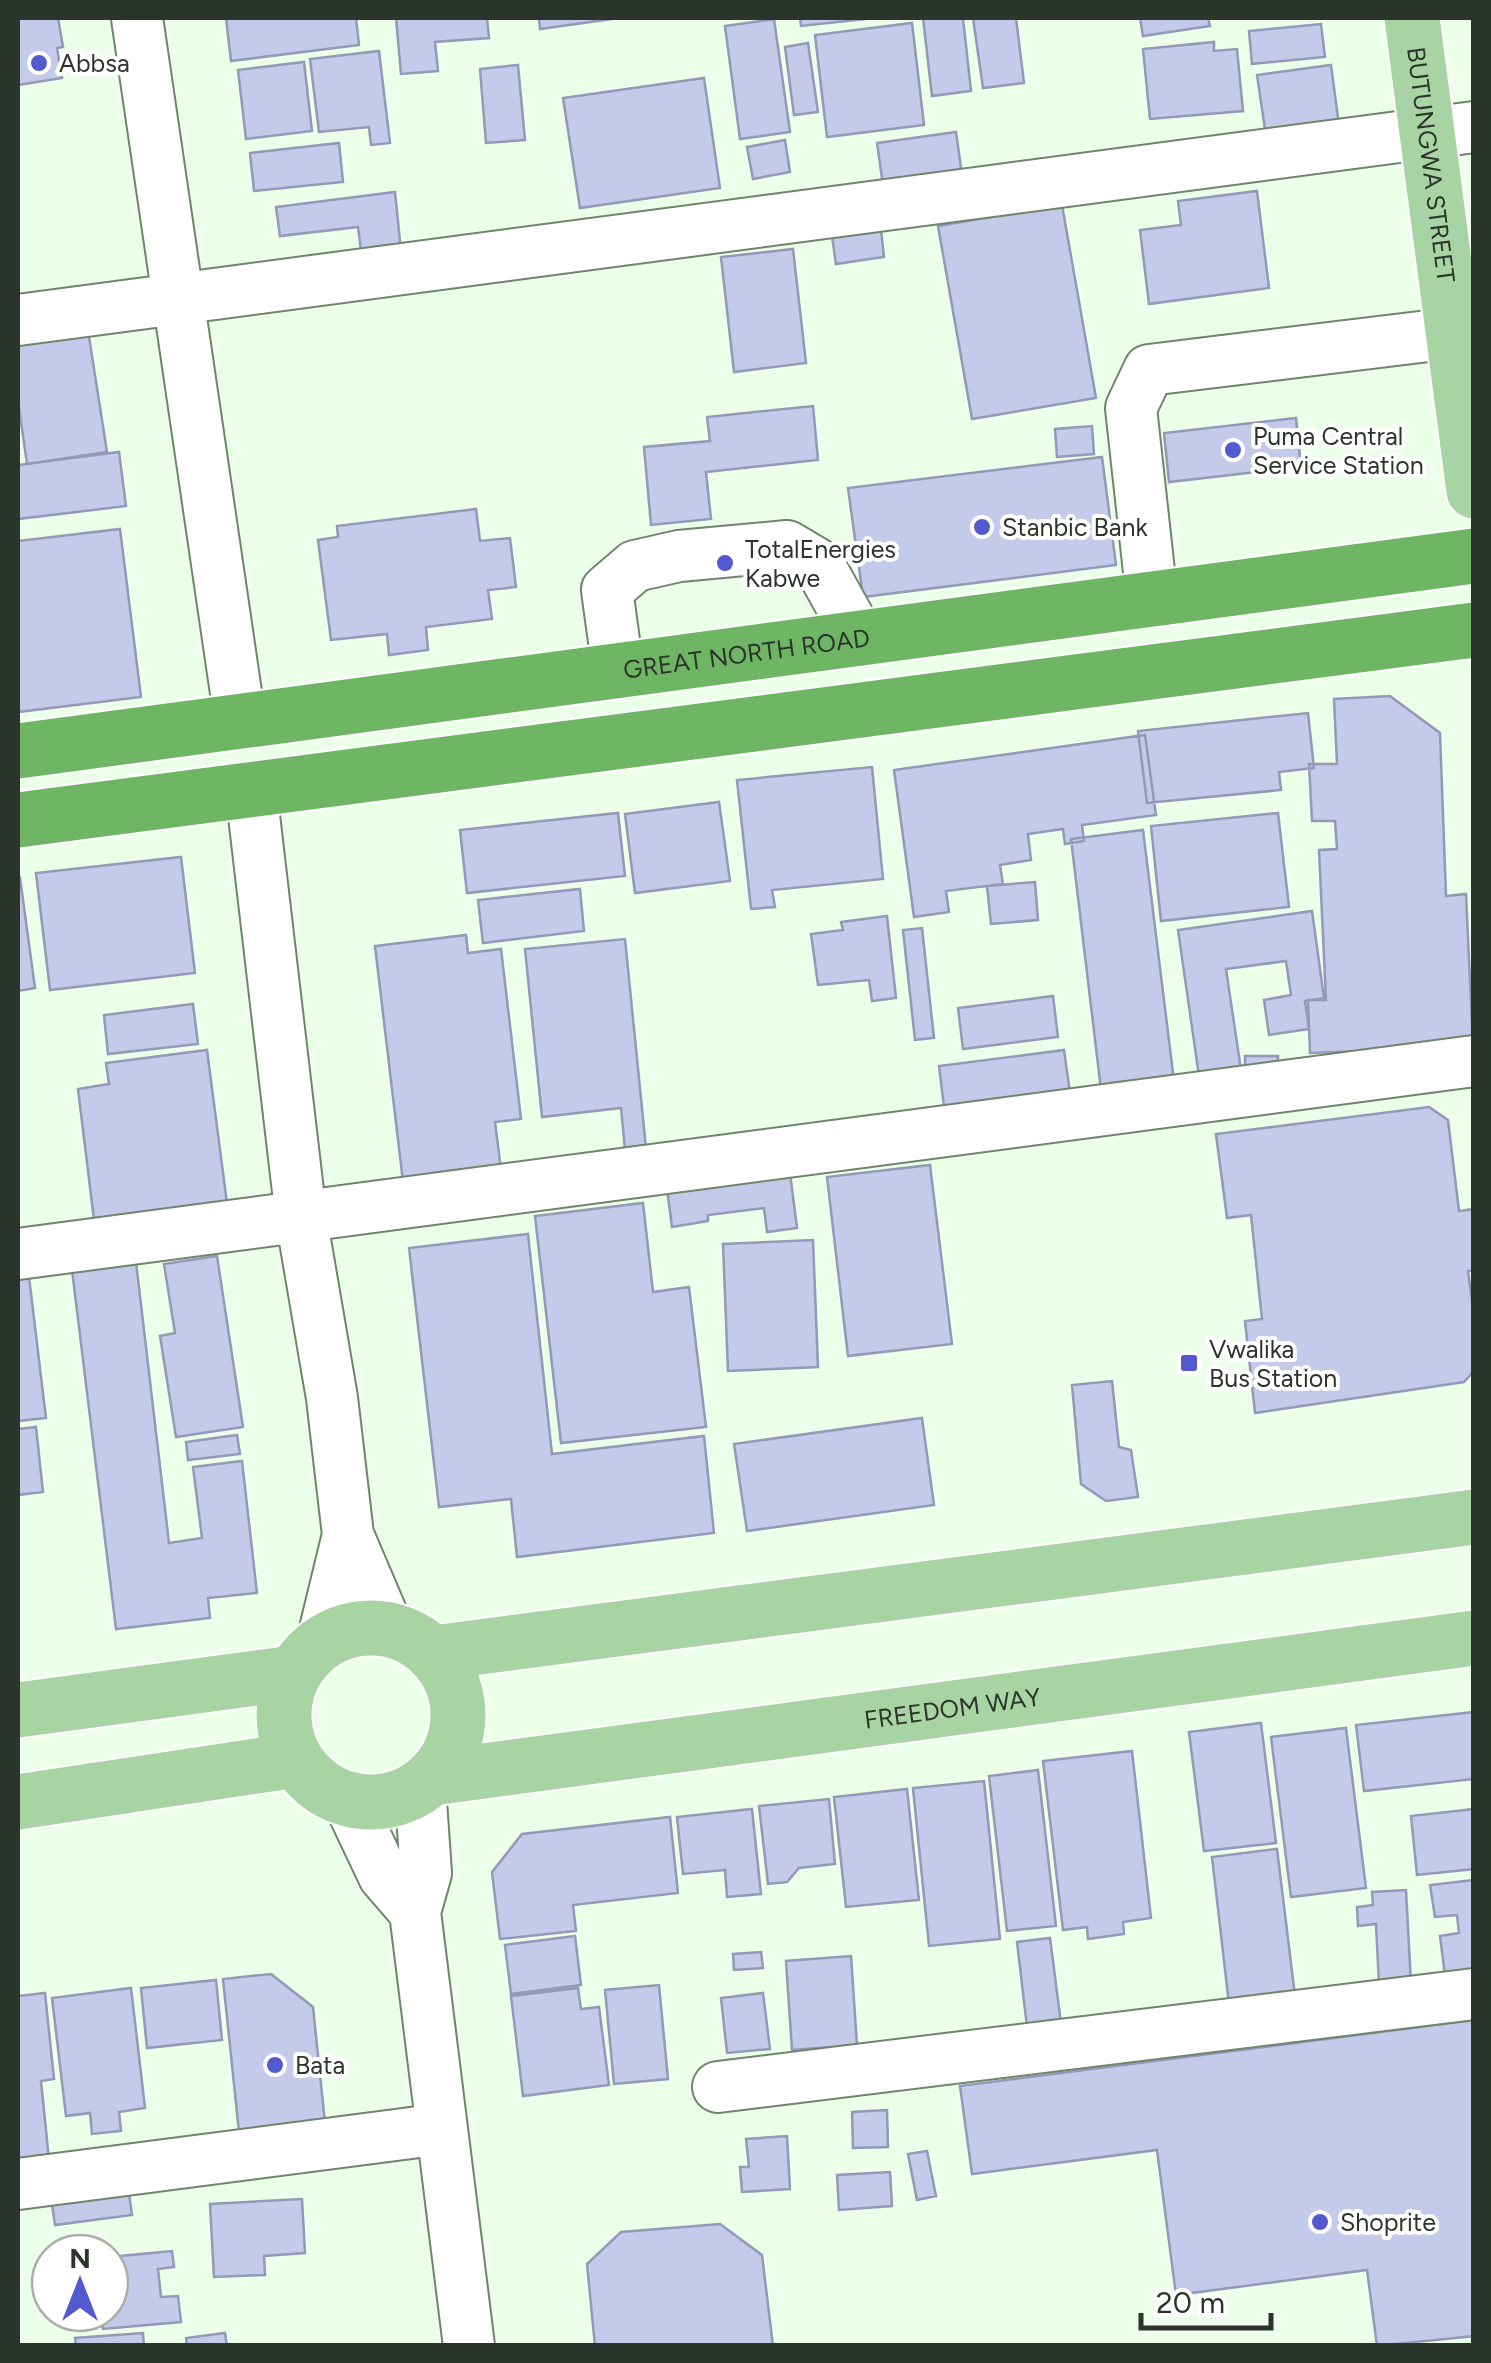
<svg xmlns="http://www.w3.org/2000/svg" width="1491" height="2363" font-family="Figtree,sans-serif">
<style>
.building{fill:#c3caea;stroke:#9399b7;stroke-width:2.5}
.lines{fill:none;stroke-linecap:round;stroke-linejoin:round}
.minor-casing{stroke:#6f856c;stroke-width:54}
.major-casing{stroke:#fff;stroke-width:59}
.highway-casing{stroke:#fff;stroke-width:59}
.minor{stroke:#fff;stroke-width:50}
.major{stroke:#a8d3a2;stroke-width:55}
.highway{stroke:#6eb664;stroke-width:55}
.poi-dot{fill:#5359cf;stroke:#fff;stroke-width:4}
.labels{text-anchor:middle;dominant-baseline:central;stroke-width:8;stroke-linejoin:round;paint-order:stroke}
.poi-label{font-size:25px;fill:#2c352b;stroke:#fff;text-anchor:start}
.street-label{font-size:25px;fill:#2c352b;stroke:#fff}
</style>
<rect width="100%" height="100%" fill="#ecffe8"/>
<path class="building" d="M 18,18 L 58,18 L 63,47 L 57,48 L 62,78 L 18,85 Z
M 226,18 L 356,18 L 359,45 L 231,61 Z
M 396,18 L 487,18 L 489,38 L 435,42 L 438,71 L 401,74 Z
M 539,18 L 619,18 L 540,29 Z
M 800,18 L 875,18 L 801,26 Z
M 923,18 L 963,18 L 971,91 L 932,96 Z
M 973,18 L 1016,18 L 1024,83 L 983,88 Z
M 1140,18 L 1208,18 L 1210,26 L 1143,36 Z
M 774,19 L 790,132 L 740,139 L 725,26 Z
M 912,23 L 924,125 L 827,137 L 815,35 Z
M 1321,24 L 1325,57 L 1252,64 L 1249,31 Z
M 1214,42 L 1214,51 L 1237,49 L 1243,111 L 1150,119 L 1143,49 Z
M 808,43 L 818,112 L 794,115 L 785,47 Z
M 379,51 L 390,143 L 371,145 L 369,127 L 319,132 L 310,59 Z
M 304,62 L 312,131 L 246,139 L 238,70 Z
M 518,65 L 525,140 L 486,143 L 480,69 Z
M 1331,65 L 1340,133 L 1267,143 L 1257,75 Z
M 704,78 L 720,188 L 580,208 L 563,98 Z
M 956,132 L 963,182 L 884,192 L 877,143 Z
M 785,140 L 790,172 L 753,179 L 747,147 Z
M 339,143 L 343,182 L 254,191 L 250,153 Z
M 1257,191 L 1269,288 L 1149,304 L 1140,230 L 1181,225 L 1178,201 Z
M 395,192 L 402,261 L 363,266 L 358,227 L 280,236 L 276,207 Z
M 1062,205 L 1096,398 L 972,419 L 938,226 Z
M 881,230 L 884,257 L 836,264 L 832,236 Z
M 793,249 L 806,363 L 734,372 L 721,257 Z
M 87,324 L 107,452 L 27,464 L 18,401 L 18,335 Z
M 813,406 L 818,460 L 706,472 L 711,519 L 651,525 L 644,447 L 710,441 L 707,417 Z
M 1296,418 L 1301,467 L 1169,482 L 1164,433 Z
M 1092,426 L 1094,454 L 1057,457 L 1055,429 Z
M 119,452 L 126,506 L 18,519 L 18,465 Z
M 1102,457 L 1116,565 L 863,597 L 848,488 Z
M 476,509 L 480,541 L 510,538 L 516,587 L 488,590 L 492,619 L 426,627 L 428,650 L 389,655 L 387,634 L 331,640 L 318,540 L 338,537 L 337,526 Z
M 120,529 L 141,697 L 18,712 L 18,541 Z
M 1390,696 L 1440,733 L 1446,896 L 1466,894 L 1473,1047 L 1310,1053 L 1308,1000 L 1326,1000 L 1319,850 L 1337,849 L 1335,821 L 1312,821 L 1309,764 L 1337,764 L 1334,699 Z
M 1308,713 L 1314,768 L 1279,772 L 1281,790 L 1147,803 L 1138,731 Z
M 1145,735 L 1156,815 L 1082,825 L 1084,841 L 1065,844 L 1063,829 L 1028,834 L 1031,860 L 1000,865 L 1003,884 L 946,891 L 949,912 L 914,917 L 894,770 Z
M 872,767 L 883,879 L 772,890 L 775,907 L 751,909 L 737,780 Z
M 719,802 L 730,881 L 635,893 L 625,814 Z
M 618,813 L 625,876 L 467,893 L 460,830 Z
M 1278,813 L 1289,907 L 1161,921 L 1151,826 Z
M 1143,830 L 1175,1089 L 1102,1098 L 1071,839 Z
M 181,857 L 195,973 L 50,990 L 36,873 Z
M 20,878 L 35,988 L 18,991 L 18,879 Z
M 1035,882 L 1038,920 L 991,924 L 987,886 Z
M 580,889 L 584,931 L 483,943 L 478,900 Z
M 1312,911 L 1324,998 L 1305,1001 L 1309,1029 L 1269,1035 L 1264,1000 L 1291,995 L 1286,961 L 1226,969 L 1241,1070 L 1199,1076 L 1178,930 Z
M 887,916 L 896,998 L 872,1001 L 869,980 L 818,985 L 811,934 L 843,930 L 841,922 Z
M 922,928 L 934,1038 L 915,1040 L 903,930 Z
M 466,935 L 468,953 L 501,949 L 521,1119 L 495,1122 L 502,1178 L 404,1190 L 375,946 Z
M 625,939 L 647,1158 L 626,1160 L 621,1108 L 542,1117 L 525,949 Z
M 1053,996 L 1058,1037 L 963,1049 L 958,1008 Z
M 193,1004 L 198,1044 L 108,1054 L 104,1015 Z
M 207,1050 L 228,1211 L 95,1228 L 78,1089 L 109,1084 L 106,1063 Z
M 1064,1050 L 1072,1107 L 946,1123 L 939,1066 Z
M 1245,1056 L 1278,1056 L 1278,1076 L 1245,1076 Z
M 1429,1107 L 1448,1120 L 1459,1211 L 1474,1209 L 1474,1271 L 1468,1271 L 1474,1316 L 1474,1371 L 1464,1382 L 1255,1413 L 1245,1321 L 1262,1319 L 1251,1215 L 1227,1218 L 1216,1134 Z
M 930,1165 L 952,1344 L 848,1356 L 827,1177 Z
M 790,1173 L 797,1228 L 767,1232 L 764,1208 L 708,1215 L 708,1221 L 672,1227 L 667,1189 Z
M 643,1203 L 653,1292 L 689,1287 L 706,1427 L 561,1443 L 535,1216 Z
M 528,1234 L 552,1454 L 704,1436 L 714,1533 L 517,1557 L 511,1499 L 439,1507 L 409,1248 Z
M 813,1240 L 818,1367 L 728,1371 L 723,1244 Z
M 217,1256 L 243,1427 L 176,1437 L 160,1336 L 175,1333 L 164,1264 Z
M 136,1262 L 169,1543 L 202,1538 L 193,1467 L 242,1461 L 257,1593 L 208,1598 L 210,1618 L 116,1629 L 72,1270 Z
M 29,1277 L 46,1418 L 18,1421 L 18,1278 Z
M 1112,1381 L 1119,1447 L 1131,1450 L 1138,1497 L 1106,1501 L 1081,1484 L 1072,1385 Z
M 922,1418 L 934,1505 L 747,1531 L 734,1444 Z
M 36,1427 L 43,1492 L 18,1495 L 18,1429 Z
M 237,1435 L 240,1454 L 188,1460 L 186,1442 Z
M 1474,1712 L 1474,1779 L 1364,1791 L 1356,1725 Z
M 1261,1723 L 1276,1843 L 1204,1851 L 1189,1732 Z
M 1346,1728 L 1366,1888 L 1291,1897 L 1271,1737 Z
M 1132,1751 L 1151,1918 L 1123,1922 L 1124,1934 L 1088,1939 L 1087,1927 L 1063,1930 L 1043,1761 Z
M 1038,1770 L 1056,1926 L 1007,1931 L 989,1776 Z
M 984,1781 L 1000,1939 L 929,1946 L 913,1788 Z
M 907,1789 L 919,1900 L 846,1907 L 834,1797 Z
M 829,1799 L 835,1864 L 799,1868 L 787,1882 L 768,1884 L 759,1806 Z
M 752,1809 L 761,1894 L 727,1897 L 725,1870 L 683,1874 L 677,1817 Z
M 1474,1809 L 1474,1869 L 1417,1875 L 1411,1816 Z
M 670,1817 L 678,1893 L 573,1905 L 576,1931 L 500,1939 L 492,1872 L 522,1834 Z
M 1277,1849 L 1295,1996 L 1229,2004 L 1212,1857 Z
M 1474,1880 L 1474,1973 L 1445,1976 L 1440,1936 L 1459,1933 L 1457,1915 L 1435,1917 L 1430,1885 Z
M 1406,1890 L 1411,1983 L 1379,1985 L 1376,1924 L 1358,1926 L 1357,1907 L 1373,1905 L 1372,1892 Z
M 575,1936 L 581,1985 L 511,1994 L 505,1945 Z
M 1050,1938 L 1062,2031 L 1028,2035 L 1017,1942 Z
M 761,1952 L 763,1968 L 734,1970 L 733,1954 Z
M 851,1956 L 857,2045 L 792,2050 L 786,1961 Z
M 271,1974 L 313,2007 L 325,2123 L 239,2132 L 223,1979 Z
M 216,1980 L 222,2040 L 147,2048 L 141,1988 Z
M 659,1985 L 668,2079 L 614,2084 L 605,1990 Z
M 131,1988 L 145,2108 L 119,2112 L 121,2131 L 92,2134 L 90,2113 L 66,2116 L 52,1998 Z
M 578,1988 L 581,2009 L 599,2007 L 609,2085 L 523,2096 L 511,1996 Z
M 45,1993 L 54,2079 L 41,2081 L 49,2160 L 18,2164 L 18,1996 Z
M 763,1993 L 770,2049 L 727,2053 L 721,1998 Z
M 1474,2020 L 1474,2336 L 1377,2346 L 1367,2270 L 1176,2295 L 1157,2150 L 972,2174 L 960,2086 Z
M 887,2110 L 888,2147 L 853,2148 L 852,2112 Z
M 787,2136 L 790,2189 L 742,2192 L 740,2167 L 749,2167 L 746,2139 Z
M 927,2151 L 936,2196 L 917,2200 L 908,2154 Z
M 890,2172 L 892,2206 L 839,2210 L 837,2175 Z
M 129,2193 L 132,2215 L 55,2225 L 52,2204 Z
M 302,2199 L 305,2253 L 264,2256 L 265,2275 L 214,2277 L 210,2204 Z
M 720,2224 L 762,2255 L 773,2346 L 595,2346 L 587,2264 L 621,2232 Z
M 172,2251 L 174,2267 L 158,2269 L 161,2297 L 178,2296 L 181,2322 L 103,2329 L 101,2313 L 110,2313 L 110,2257 Z
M 143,2333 L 144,2346 L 76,2346 L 75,2338 Z
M 225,2333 L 227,2346 L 187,2346 L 186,2338 Z"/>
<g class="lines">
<g class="minor-casing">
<path id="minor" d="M 137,18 L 240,720
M 18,320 L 1474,127
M 1152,599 L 1131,408 L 1149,370 L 1453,333
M 618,670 L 607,590 L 635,566 L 679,556 L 787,546 L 819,565 L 859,637
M 251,790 L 301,1217 L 332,1398 L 348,1535 L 388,1629
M 18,1254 L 1474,1061
M 322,1642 L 348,1535
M 420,1787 L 426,1873 L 415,1912 L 469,2346
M 347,1798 L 384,1876 L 415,1912
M 718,2087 L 1474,1994
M 18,2184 L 442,2129"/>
</g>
<g class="major-casing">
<g id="major">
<path id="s1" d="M 1412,18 L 1474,491"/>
<circle cx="371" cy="1715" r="87"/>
<path d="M 434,1653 L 1474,1517"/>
<path d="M 18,1710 L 294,1673"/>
<path id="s2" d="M 432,1778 L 1474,1638"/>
<path d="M 18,1802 L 296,1760"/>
</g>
</g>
<g class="highway-casing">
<g id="highway">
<path id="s3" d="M 18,751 L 1474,556"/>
<path d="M 18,820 L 1474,630"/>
</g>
</g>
<use href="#minor" class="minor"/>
<use href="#major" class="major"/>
<use href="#highway" class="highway"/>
</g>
<g class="poi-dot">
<circle cx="39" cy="63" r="10"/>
<circle cx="1233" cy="450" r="10"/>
<circle cx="982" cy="527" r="10"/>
<circle cx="725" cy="563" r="10"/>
<rect x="1179" y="1353" width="20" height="20" rx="5"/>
<circle cx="275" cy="2065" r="10"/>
<circle cx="1320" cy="2222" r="10"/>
</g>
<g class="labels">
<g class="poi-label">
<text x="59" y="63">Abbsa</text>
<text x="1253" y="436">Puma Central<tspan x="1253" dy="29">Service Station</tspan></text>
<text x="1002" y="527">Stanbic Bank</text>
<text x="745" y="549">TotalEnergies<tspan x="745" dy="29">Kabwe</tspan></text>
<text x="1209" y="1349">Vwalika<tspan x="1209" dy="29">Bus Station</tspan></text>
<text x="295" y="2065">Bata</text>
<text x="1340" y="2222">Shoprite</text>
</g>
<g class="street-label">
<text stroke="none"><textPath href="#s1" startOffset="148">BUTUNGWA STREET</textPath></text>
<text stroke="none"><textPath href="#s3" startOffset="735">GREAT NORTH ROAD</textPath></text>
<text stroke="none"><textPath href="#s2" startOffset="525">FREEDOM WAY</textPath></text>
</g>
</g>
<rect width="1491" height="2363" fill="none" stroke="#2c352b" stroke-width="40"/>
<g transform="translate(80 2283)"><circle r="48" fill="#ffffff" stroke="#abaeaa" stroke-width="2.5"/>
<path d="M0-8L18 38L0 25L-18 38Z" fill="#5359cf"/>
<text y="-15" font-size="28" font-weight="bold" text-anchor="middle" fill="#2c352b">N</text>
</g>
<path d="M1141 2313v15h130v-15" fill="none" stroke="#2c352b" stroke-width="5"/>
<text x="1156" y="2313" font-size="30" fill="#2c352b" stroke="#ffffff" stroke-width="8" paint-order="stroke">20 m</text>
</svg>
